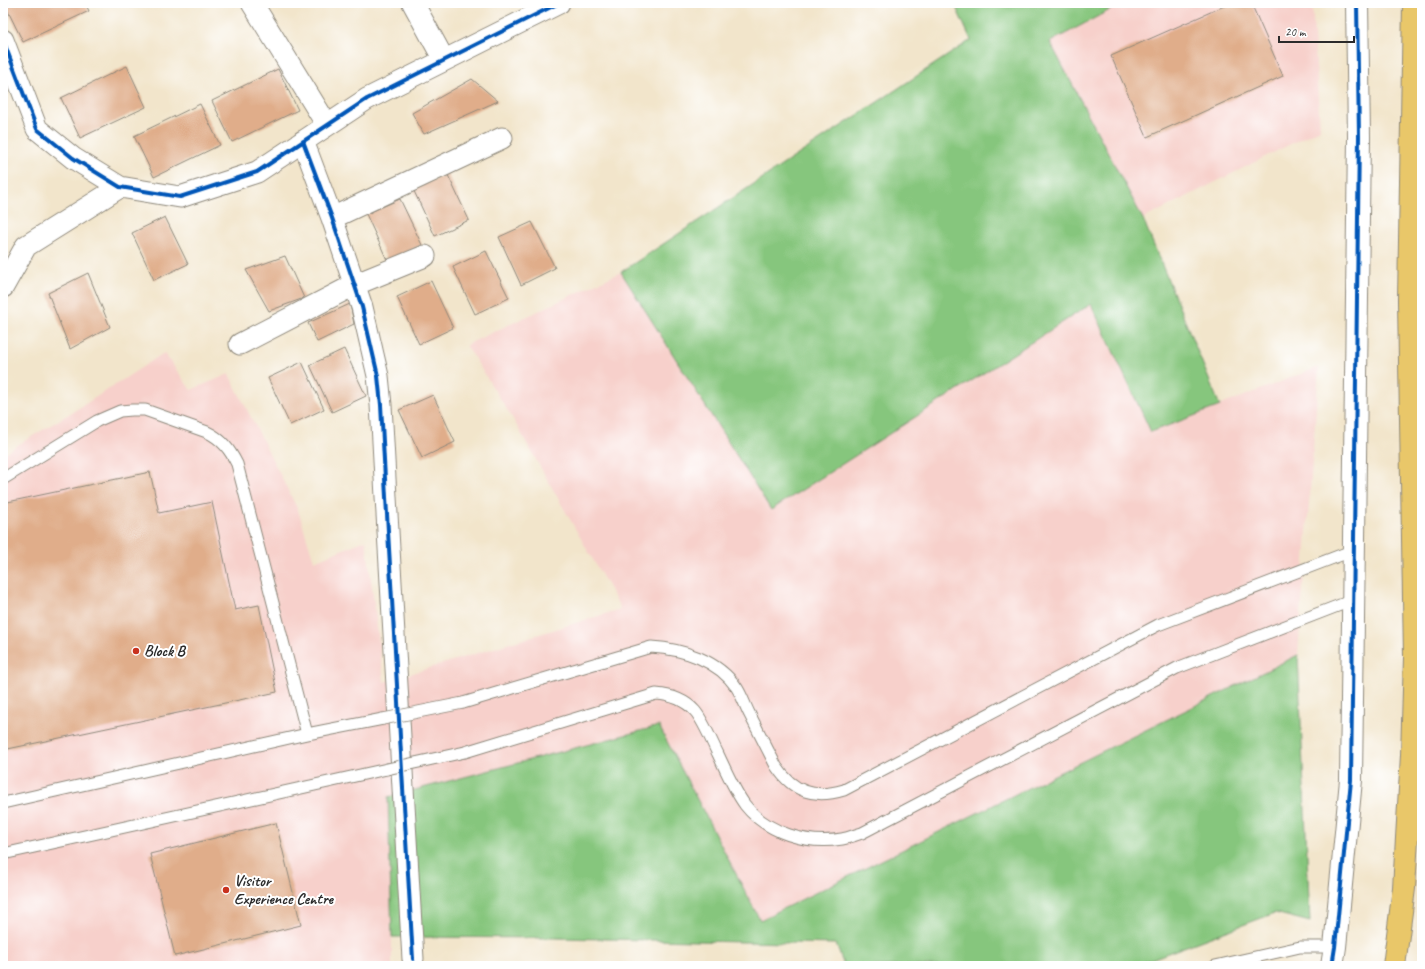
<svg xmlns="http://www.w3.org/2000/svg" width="1425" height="969" font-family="Caveat,sans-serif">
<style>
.built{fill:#f7d0cb}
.green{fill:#86c67d;stroke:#587854}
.building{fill:#e0ad8a}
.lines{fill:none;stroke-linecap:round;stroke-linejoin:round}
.service-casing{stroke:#8e887b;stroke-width:13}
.minor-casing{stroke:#8e887b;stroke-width:23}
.tertiary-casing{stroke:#8e887b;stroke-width:24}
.trunk-casing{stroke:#8e887b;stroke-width:24}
.service{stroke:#fff;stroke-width:11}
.minor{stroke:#fff;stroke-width:21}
.tertiary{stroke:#fff;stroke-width:22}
.trunk{stroke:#e9c769;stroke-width:22}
.service-bridge-casing{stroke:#8e887b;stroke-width:13;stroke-linecap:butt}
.service-bridge{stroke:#fff;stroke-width:11}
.cycleway-casing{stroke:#fff;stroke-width:6}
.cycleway{stroke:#0057b8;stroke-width:4}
.poi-dot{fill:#c8321e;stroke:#fff;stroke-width:1.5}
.labels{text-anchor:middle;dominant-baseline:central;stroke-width:4;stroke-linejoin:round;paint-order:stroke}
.poi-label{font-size:16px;font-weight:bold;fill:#2b2b2b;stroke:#fff;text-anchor:start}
</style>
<rect width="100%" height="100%" fill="#fff"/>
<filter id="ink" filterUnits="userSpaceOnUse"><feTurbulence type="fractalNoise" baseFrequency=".025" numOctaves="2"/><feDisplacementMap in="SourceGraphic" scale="8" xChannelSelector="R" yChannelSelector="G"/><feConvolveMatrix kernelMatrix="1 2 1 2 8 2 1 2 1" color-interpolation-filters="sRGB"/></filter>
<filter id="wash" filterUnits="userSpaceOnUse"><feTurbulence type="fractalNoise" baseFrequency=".012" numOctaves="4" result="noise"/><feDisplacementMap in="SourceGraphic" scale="16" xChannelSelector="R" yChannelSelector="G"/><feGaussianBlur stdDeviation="0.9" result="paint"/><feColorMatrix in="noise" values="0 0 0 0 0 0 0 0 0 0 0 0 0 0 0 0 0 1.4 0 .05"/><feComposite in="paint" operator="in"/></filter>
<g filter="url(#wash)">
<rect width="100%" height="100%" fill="#f2e5cb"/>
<path class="built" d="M 1123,3 L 1312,3 L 1320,129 L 1143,219 L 1049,41 Z
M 621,272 L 771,510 L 1091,304 L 1151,432 L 1319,367 L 1298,655 L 759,920 L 658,727 L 388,797 L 392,937 L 392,966 L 3,966 L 3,454 L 84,405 L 164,353 L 191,390 L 229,374 L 298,510 L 314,561 L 366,540 L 384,682 L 621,609 L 513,419 L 466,345 Z"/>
<path class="green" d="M 954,3 L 1123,3 L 1050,42 L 1143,219 L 1220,406 L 1151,432 L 1091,304 L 771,510 L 621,272 L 971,40 Z
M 1298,655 L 1310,922 L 1275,913 L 1133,966 L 844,966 L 836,944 L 556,938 L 392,937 L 388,797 L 659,726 L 760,920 Z"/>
<g id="blocks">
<path class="building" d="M 4,3 L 85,3 L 89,11 L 23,42 Z
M 1231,3 L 1251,3 L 1283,76 L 1147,137 L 1111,56 Z
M 127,66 L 146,107 L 80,138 L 61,98 Z
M 278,69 L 298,110 L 232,142 L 212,101 Z
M 472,79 L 498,101 L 424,134 L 412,113 Z
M 200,104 L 220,145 L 154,177 L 134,136 Z
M 447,173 L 469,220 L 435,236 L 413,189 Z
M 400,199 L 422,245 L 388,262 L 366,214 Z
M 165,217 L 188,264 L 154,280 L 132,233 Z
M 532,222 L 555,268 L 521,285 L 499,237 Z
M 486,251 L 509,298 L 475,314 L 453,267 Z
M 285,256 L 304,298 L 269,311 L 246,270 Z
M 88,273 L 110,327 L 70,349 L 48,293 Z
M 431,281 L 453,328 L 419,344 L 397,297 Z
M 350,304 L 354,324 L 317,342 L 308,323 Z
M 344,349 L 366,396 L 332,412 L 310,365 Z
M 302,362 L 324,409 L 290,425 L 268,378 Z
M 433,395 L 455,442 L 422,458 L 399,410 Z
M 150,472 L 159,513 L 212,502 L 235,610 L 259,605 L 277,692 L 3,750 L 3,503 Z
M 276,823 L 301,925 L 175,956 L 150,854 Z"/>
</g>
</g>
<g filter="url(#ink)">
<use href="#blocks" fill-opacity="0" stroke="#8e887b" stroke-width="1"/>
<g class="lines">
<g class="service-casing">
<path id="service" d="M 3,479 L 97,421 L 120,411 L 132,410 L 145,410 L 207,432 C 222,439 230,450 237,464 L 307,734
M 463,703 L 651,647 C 683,649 718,660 737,688 C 742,696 745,705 749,713 C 758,731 767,748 776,766 C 793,792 814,799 844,790 L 1158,625 L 1354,550
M 465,752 L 656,694 C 670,695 685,700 695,711 C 703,720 712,742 718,754 C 726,771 734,790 745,805 C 767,833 807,845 842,839 C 848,838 855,835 862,833 L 1177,668 L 1353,600
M 3,803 L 307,734 L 383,719
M 3,854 L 387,769
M 1215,966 L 1300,947 L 1335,947"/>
</g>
<g class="minor-casing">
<path id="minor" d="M 252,3 L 327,125
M 413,3 L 444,60
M 3,40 L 37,129 L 73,158 L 120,187 L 180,197 L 257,172 L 367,99 L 559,3
M 303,141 L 332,218 L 362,307 L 378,376 L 381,405 L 386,497 L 413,959
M 332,218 L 502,138
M 3,287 L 26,246 L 120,187
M 240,344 L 354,285 L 425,256"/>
</g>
<g class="tertiary-casing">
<path id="tertiary" d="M 1332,966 L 1335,947 L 1351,780 L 1359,137 L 1357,3"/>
</g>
<g class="trunk-casing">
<path id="trunk" d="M 1394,966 L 1404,888 L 1412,755 L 1415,657 L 1409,301 L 1414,3"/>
</g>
<use href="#service" class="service"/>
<use href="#minor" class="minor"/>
<use href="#tertiary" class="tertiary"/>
<use href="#trunk" class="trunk"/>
<g class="service-bridge-casing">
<path id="service-bridge" d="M 383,719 L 463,703
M 387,769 L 465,752"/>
</g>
<use href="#service-bridge" class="service-bridge"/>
<g class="cycleway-casing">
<path id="cycleway" d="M 3,40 L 37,129 L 73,158 L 120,187 L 180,197 L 257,172 L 367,99 L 559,3
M 303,141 L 332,218 L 362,307 L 378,376 L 381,405 L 386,497 L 413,959
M 1332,966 L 1335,947 L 1351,780 L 1359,137 L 1357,3"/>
</g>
<use href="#cycleway" class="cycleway"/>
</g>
</g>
<g class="poi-dot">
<circle cx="136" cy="651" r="4"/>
<circle cx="226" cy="890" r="4"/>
</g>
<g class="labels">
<g class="poi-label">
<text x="144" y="651">Block B</text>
<text x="234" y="881">Visitor<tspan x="234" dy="18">Experience Centre</tspan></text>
</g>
</g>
<rect width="1425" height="969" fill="none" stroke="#fff" stroke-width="16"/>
<path d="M1279 36v6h75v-6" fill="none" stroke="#2b2b2b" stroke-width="2"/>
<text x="1285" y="36" font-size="12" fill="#2b2b2b" stroke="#ffffff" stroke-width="3" paint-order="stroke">20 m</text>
</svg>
